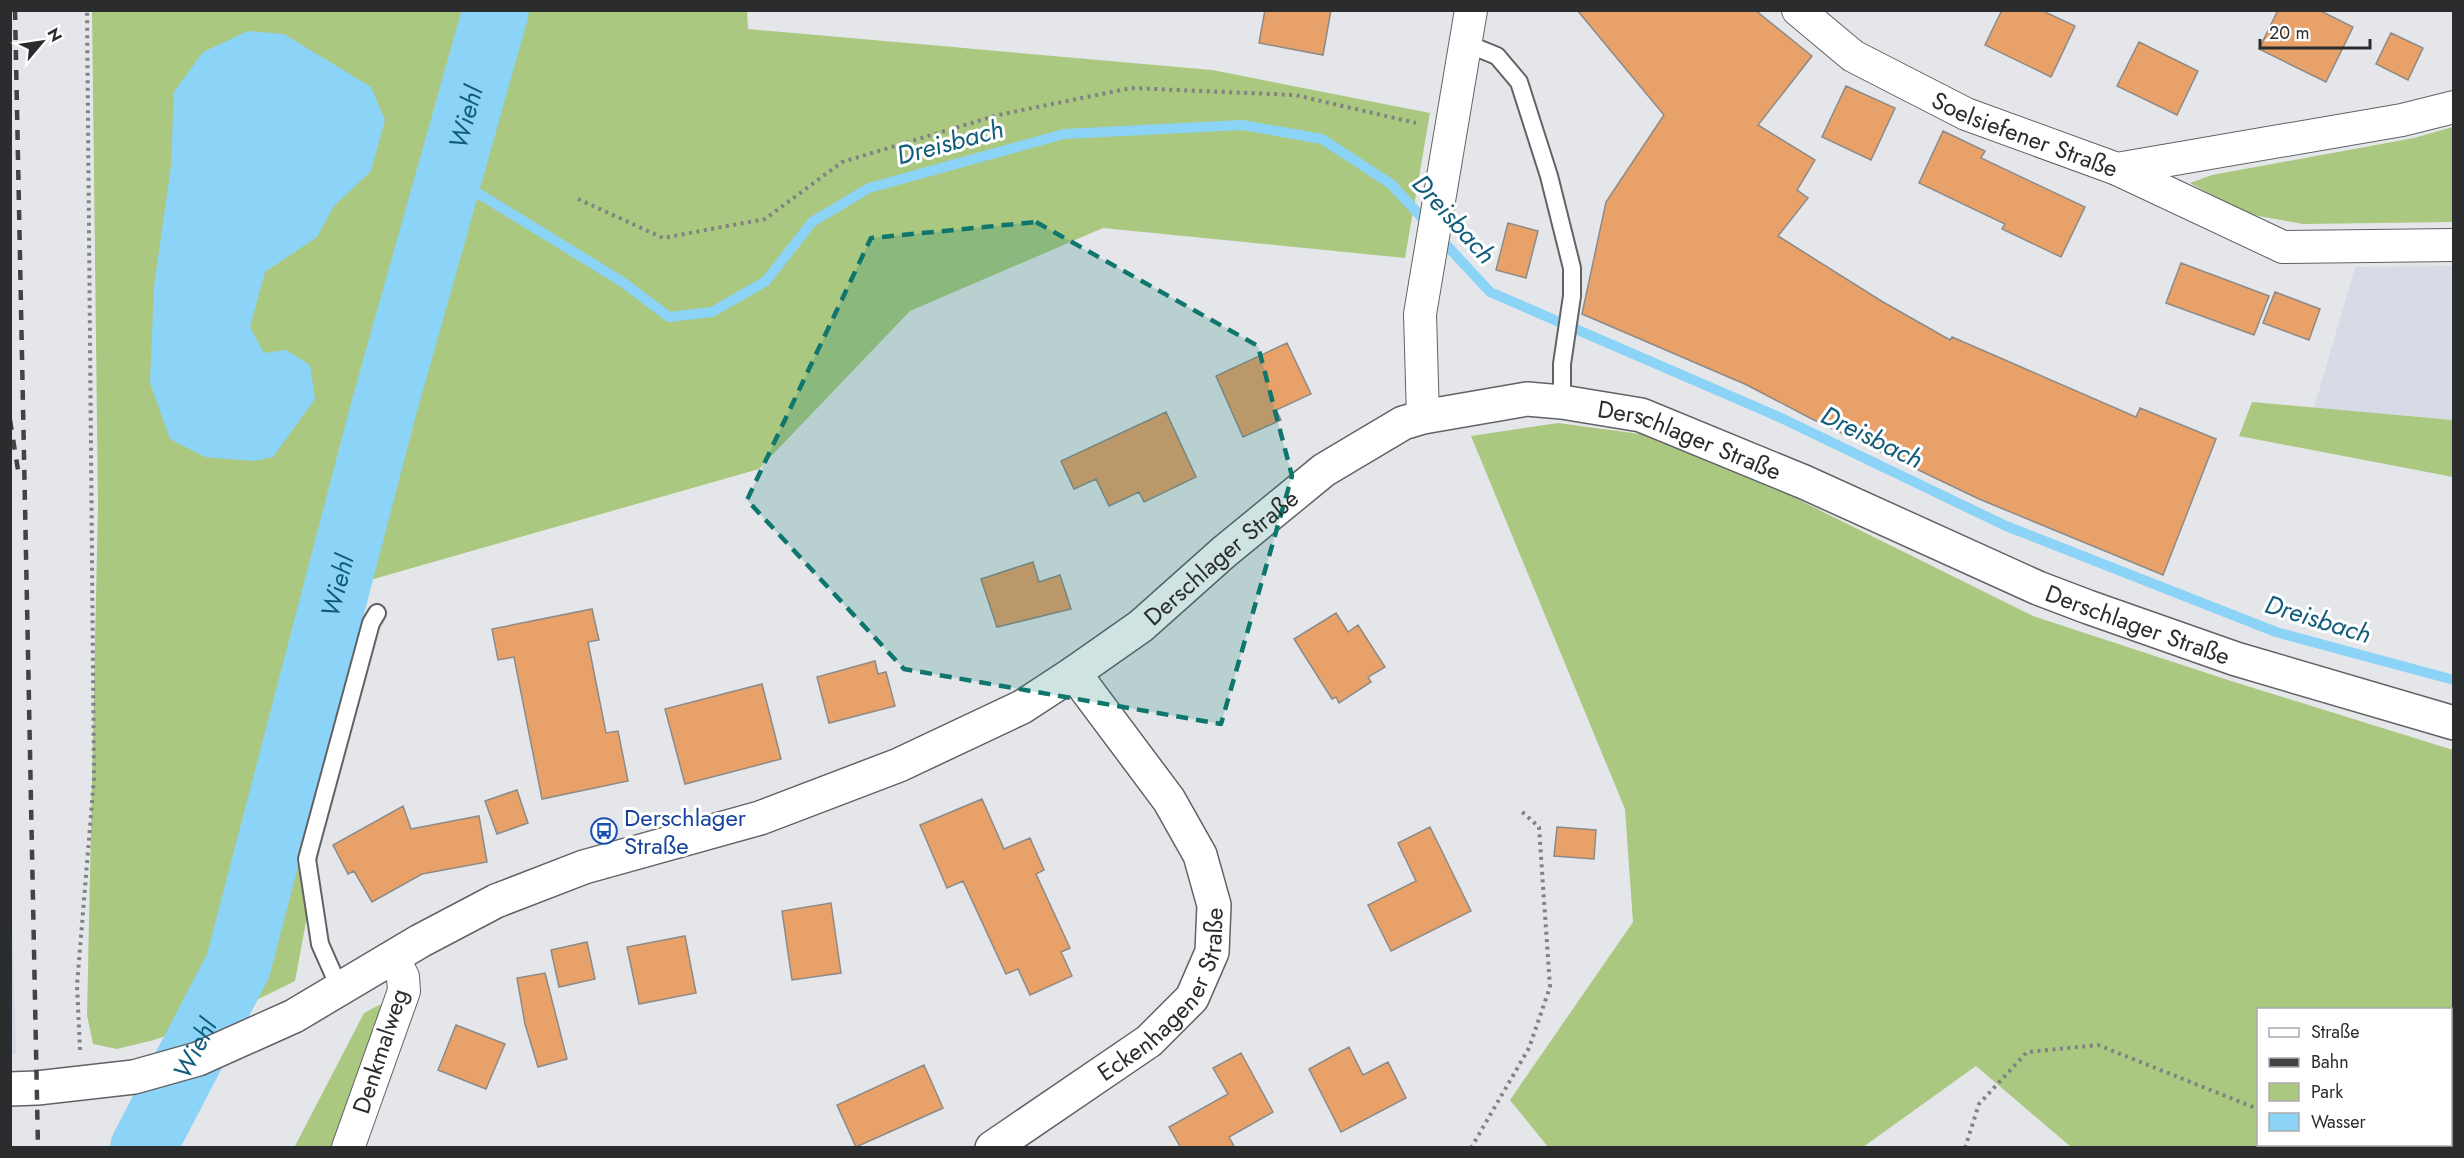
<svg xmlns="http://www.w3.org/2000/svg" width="2464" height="1158" font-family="Jost,sans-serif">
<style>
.built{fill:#d6dbe5}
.green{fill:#abc881;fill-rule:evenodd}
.water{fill:#8bd3f7}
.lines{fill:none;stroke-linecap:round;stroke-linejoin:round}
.stream{stroke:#8bd3f7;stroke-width:10}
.river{stroke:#8bd3f7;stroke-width:66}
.building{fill:#e7a169;stroke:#8d8a87;stroke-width:1.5}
.lane-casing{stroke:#606265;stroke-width:20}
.street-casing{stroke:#606265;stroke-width:34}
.secondary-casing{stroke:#606265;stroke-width:36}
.path{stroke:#808284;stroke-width:4;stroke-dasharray:3 4.5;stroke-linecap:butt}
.lane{stroke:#fff;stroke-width:16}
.street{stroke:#fff;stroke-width:32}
.secondary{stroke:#fff;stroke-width:33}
.rail{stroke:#424345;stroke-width:4.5;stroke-dasharray:10 10;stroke-linecap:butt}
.marked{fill:#0f766e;fill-opacity:0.2;stroke:#0f766e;stroke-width:4.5;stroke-dasharray:12 8;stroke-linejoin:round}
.labels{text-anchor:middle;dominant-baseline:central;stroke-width:6;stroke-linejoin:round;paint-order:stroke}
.street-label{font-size:24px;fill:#2b2c2d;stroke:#fff}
.transit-label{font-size:24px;fill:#164399;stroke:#fff;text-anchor:start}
.water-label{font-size:26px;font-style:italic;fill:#115c7a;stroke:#fff}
</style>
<rect width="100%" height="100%" fill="#e4e6e9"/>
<path class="built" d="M 2453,266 L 2453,420 L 2314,408 L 2355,267 Z
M 10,837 L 16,1054 L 10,1054 Z"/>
<path class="green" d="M 92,11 L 747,11 L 748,29 L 1212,70 L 1430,113 L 1405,258 L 1103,228 L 910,311 L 759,469 L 370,580 L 295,981 L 226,1015 L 154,1040 L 117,1049 L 93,1044 L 87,1015 L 98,505 Z
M 2453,127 L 2453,222 L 2303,224 L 2247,214 L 2190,183 L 2212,175 L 2414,138 Z
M 2252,402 L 2453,420 L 2453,477 L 2239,436 Z
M 1558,423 L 1640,434 L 1789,495 L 2033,616 L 2231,681 L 2453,750 L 2453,1147 L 2071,1147 L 1976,1066 L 1863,1147 L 1548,1147 L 1510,1100 L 1633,922 L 1625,809 L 1471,436 ZM 2258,1010 L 2450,1010 L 2450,1144 L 2258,1144 Z
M 379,1005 L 383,1006 L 340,1147 L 294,1148 L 364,1013 Z"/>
<path class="water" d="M 248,31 L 284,34 L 371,87 L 385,120 L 371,171 L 334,206 L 317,237 L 265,272 L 250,327 L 264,353 L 286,350 L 310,365 L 315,399 L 273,457 L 254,461 L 205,457 L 170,439 L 150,383 L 154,286 L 171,166 L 174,92 L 203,52 Z"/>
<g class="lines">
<path class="stream" d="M 450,176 L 621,281 L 669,317 L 712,312 L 766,281 L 812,222 L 869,188 L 1064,134 L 1242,125 L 1322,139 L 1391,184 L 1429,225
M 1439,237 L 1490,292 L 1779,417 L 2006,526 L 2276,632 L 2454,680"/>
<path class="river" id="s1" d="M 143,1148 L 238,966 L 383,411 L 496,10"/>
</g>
<path class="building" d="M 1265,10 L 1331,10 L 1323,55 L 1259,43 Z
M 1577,10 L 1755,10 L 1812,56 L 1758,125 L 1815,160 L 1797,190 L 1808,198 L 1778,236 L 1883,302 L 1950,340 L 1952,337 L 2136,417 L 2140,408 L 2216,439 L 2163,575 L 1979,499 L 1810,418 L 1747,385 L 1582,314 L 1606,202 L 1664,115 Z
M 2002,10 L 2041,10 L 2075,26 L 2051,77 L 1985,45 Z
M 2278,10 L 2319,10 L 2353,27 L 2326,82 L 2259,49 Z
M 2391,33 L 2423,48 L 2408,80 L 2376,64 Z
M 2139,42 L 2198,71 L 2177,115 L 2117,86 Z
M 1846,86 L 1895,108 L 1871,160 L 1822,137 Z
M 1943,131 L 1985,151 L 1981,158 L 2085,207 L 2061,257 L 2002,229 L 2005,224 L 1919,183 Z
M 1508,223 L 1538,231 L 1526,278 L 1496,270 Z
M 2181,263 L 2269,296 L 2254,335 L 2166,303 Z
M 2275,292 L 2320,309 L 2309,340 L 2263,323 Z
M 1287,343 L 1311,394 L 1276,410 L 1281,420 L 1243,437 L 1216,376 Z
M 1166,412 L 1196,477 L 1144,502 L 1139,492 L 1109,506 L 1096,479 L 1074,489 L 1061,461 Z
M 1033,562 L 1039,582 L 1060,575 L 1071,609 L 997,627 L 981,579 Z
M 592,609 L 599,640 L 588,642 L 606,733 L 618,731 L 628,781 L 542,799 L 514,657 L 498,660 L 492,629 Z
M 1336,613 L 1348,632 L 1358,625 L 1385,667 L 1368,677 L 1371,682 L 1339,703 L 1336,697 L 1332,699 L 1294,639 Z
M 875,661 L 878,674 L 886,672 L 895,706 L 829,723 L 817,677 Z
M 762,684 L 781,759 L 685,784 L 665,709 Z
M 517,790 L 528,823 L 497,834 L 485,801 Z
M 982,799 L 1004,849 L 1030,838 L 1044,870 L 1036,874 L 1070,948 L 1061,952 L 1072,976 L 1030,995 L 1018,969 L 1006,974 L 963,881 L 947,888 L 920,825 Z
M 403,806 L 411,829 L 479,816 L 487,862 L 422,874 L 372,902 L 354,871 L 348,874 L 333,845 Z
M 1430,827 L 1471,911 L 1391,951 L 1368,905 L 1416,881 L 1398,843 Z
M 1557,827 L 1596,830 L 1594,859 L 1554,856 Z
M 831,903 L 841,973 L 792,980 L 782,911 Z
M 685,936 L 696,993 L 639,1004 L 627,947 Z
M 587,942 L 595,979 L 559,987 L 551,950 Z
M 545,973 L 567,1059 L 538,1067 L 525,1024 L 517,978 Z
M 456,1025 L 505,1044 L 486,1089 L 438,1070 Z
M 1349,1047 L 1363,1075 L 1388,1062 L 1406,1098 L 1341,1132 L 1309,1069 Z
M 1241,1053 L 1273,1112 L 1229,1137 L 1235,1148 L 1181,1148 L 1169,1127 L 1228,1094 L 1213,1068 Z
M 924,1065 L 943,1108 L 856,1147 L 837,1105 Z"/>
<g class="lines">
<g class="lane-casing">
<path id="lane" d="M 1465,43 L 1497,56 L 1519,82 L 1549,176 L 1572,268 L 1572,296 L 1562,364 L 1562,402
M 339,987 L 320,944 L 307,859 L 371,623 L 377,613"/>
</g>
<g class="street-casing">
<g id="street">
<path id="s2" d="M 1798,10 L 1853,56 L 1966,114 L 2117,169 L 2402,120 L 2454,107"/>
<path d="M 2117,169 L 2283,247 L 2454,245"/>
<path d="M 1423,417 L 1420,314 L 1471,10"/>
<path d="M 348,1148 L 404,991 L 403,977 L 393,957"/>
</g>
</g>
<g class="secondary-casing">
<g id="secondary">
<path id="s3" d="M 10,1089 L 37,1088 L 134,1077 L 198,1059 L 294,1016 L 420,941 L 496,901 L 584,867 L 760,818 L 899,765 L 1022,707 L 1074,673 L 1141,626 L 1224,552 L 1324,470 L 1403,423 L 1423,417 L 1527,399 L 1562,402 L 1641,415 L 1804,482 L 2038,588 L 2088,607 L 2236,659 L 2454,723"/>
<path id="s4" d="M 992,1148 L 1149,1041 L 1192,998 L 1212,952 L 1214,905 L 1200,855 L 1169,800 L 1074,673"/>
</g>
</g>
<path class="path" d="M 578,199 L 663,238 L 765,219 L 842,162 L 998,115 L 1131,88 L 1295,95 L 1416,123
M 80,1050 L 77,985 L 94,778 L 87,10
M 2404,1144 L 2417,1148
M 1471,1148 L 1529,1048 L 1550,987 L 1539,827 L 1519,809
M 1965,1148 L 1979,1104 L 2027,1052 L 2098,1045 L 2258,1109"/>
<use href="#lane" class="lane"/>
<use href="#street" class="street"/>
<use href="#secondary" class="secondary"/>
<path class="rail" d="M 15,10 L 38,1148
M 10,420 L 18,470"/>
</g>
<path class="marked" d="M 1036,222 L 1258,346 L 1292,476 L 1221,724 L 904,669 L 747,500 L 871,238 Z"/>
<defs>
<g id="bus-ring" transform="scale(1.35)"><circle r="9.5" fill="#fff" stroke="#1a4fb4" stroke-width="1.5"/><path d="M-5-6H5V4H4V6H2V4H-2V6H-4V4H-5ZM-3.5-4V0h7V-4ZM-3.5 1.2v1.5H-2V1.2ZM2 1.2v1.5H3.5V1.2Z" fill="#1a4fb4"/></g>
</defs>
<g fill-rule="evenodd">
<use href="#bus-ring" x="604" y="831"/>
</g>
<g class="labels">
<g class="street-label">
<text stroke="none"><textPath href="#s2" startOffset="261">Soelsiefener Straße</textPath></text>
<text stroke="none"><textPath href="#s3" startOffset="1862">Derschlager Straße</textPath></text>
<text stroke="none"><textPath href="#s3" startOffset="1340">Derschlager Straße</textPath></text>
<text stroke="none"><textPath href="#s3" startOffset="2348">Derschlager Straße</textPath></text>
<text stroke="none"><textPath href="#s4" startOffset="238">Eckenhagener Straße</textPath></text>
<text transform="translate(380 1051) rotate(-72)">Denkmalweg</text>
</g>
<g class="transit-label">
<text x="624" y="817">Derschlager<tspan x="624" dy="28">Straße</tspan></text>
</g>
<g class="water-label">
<text stroke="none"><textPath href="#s1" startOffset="1084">Wiehl</textPath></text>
<text transform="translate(950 142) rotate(-15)">Dreisbach</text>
<text transform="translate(1454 219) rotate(48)">Dreisbach</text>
<text transform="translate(1872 437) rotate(26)">Dreisbach</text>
<text stroke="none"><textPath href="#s1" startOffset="598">Wiehl</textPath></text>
<text transform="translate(2318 619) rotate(17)">Dreisbach</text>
<text stroke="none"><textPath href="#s1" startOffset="112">Wiehl</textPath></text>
</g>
</g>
<rect width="2464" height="1158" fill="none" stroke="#2b2c2d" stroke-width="24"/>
<rect x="2257" y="1008" width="195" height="138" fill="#ffffff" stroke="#aaabab" stroke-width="1.5"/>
<rect x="2269" y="1028" width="30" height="9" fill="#ffffff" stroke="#aaabab" stroke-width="1.5"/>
<text x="2311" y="1038" font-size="18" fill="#2b2c2d">Straße</text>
<rect x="2269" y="1058" width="30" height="9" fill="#424345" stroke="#aaabab" stroke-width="1.5"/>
<text x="2311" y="1068" font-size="18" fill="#2b2c2d">Bahn</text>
<rect x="2269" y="1083" width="30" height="18" fill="#abc881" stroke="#aaabab" stroke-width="1.5"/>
<text x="2311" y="1098" font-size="18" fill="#2b2c2d">Park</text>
<rect x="2269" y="1113" width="30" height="18" fill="#8bd3f7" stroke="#aaabab" stroke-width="1.5"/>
<text x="2311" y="1128" font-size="18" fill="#2b2c2d">Wasser</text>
<g transform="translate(42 42) rotate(61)" stroke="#ffffff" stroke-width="4.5" paint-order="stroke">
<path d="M0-4.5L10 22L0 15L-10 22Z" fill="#2b2c2d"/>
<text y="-9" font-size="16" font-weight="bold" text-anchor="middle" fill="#2b2c2d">N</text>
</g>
<path d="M2260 39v9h110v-9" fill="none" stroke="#2b2c2d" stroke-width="3"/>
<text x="2269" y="39" font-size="18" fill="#2b2c2d" stroke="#ffffff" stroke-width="4.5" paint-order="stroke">20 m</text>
</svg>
